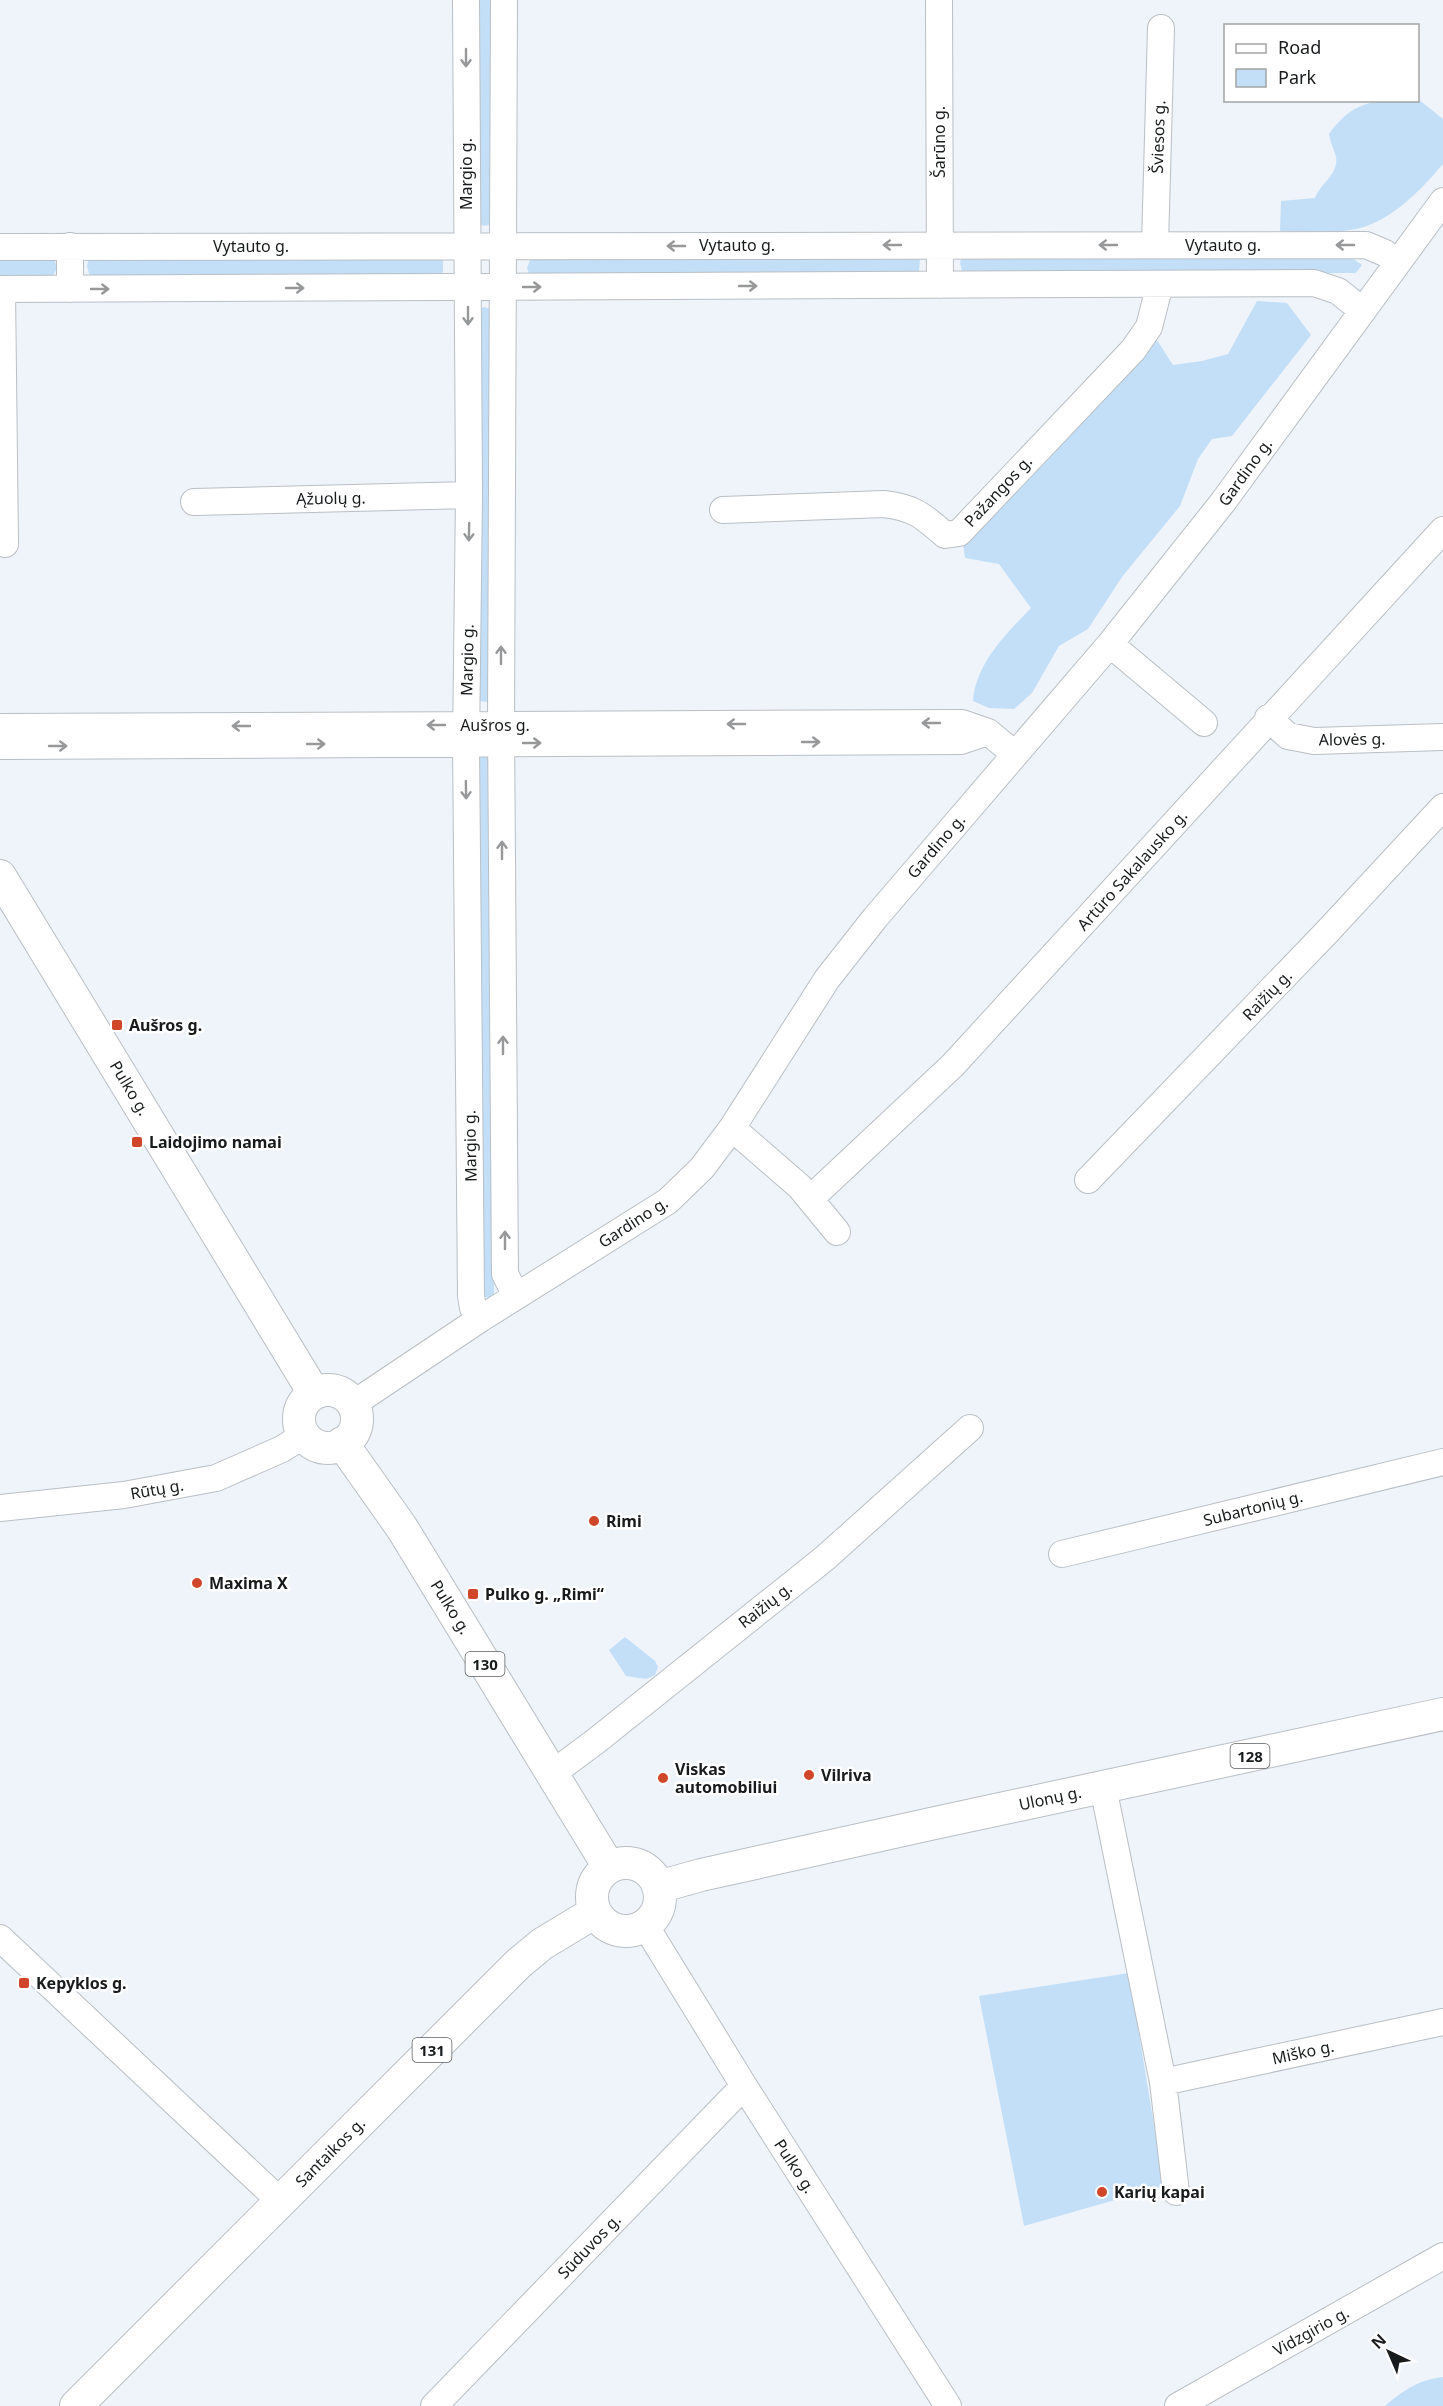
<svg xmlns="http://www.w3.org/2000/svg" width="1443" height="2406" font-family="'Noto Sans',sans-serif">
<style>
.green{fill:#c3dff7}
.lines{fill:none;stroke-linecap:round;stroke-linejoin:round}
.minor-casing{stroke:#b9bfc4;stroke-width:28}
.major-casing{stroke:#b9bfc4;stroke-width:34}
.minor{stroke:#fff;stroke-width:26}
.major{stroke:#fff;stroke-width:32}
.oneway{stroke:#979899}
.poi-dot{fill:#d04629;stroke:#fff;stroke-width:2}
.labels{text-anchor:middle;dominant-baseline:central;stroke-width:5;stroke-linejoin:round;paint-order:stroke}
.shield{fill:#fff;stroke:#5d5f60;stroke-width:1.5}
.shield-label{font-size:15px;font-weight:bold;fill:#181b1c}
.street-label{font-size:16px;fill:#181b1c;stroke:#fff}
.poi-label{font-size:16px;font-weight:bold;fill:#181b1c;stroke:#fff;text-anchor:start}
</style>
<rect width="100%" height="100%" fill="#eef4fa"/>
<path class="green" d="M 474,0 L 495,0 L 495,220 C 489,226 486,227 478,224 Z
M 1418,99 L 1443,119 L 1443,164 C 1419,192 1388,225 1350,230 C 1328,234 1303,231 1280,231 L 1281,201 L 1315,198 C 1320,184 1339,174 1336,157 C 1334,149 1330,142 1329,134 C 1348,108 1365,100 1397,100 C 1404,100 1414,101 1418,99 Z
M 53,255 L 57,268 L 52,278 L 0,278 L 0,256 Z
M 962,255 L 1340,255 L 1355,260 L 1362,265 L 1356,273 L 966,273 L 962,271 L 960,263 Z
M 89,258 L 443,259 L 443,272 L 437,276 L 93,277 L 89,274 L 87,266 Z
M 534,258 L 920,258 L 919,272 L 530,276 L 527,268 L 530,260 Z
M 1257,301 L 1287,303 L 1311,335 L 1232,436 L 1212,439 L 1198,459 L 1180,506 L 1122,577 L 1088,629 L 1059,646 L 1032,693 L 1014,709 L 989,708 L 973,701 C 976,663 1006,634 1031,608 L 999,564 L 965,558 L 962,536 L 1155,337 L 1173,365 L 1202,361 L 1228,354 Z
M 484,307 L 491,309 L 489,702 L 479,701 L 478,310 Z
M 482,749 L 493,759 L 494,1294 L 488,1298 L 482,1295 L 476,752 Z
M 625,1637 L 655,1661 L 658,1667 L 655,1675 L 646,1679 L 626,1676 L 609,1650 Z
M 1129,1973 L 1164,2186 L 1024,2226 L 979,1996 Z
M 1443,2377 L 1443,2406 L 1385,2406 C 1402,2391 1420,2379 1443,2377 Z"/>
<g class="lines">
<g class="minor-casing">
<path id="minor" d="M 466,0 L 469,495 L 466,744 L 471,1296 L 473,1308 L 480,1319
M 504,0 L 501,725 L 505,1274 L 516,1296
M 939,0 L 940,285
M 1155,245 L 1161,28
M 0,247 L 1366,245 L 1385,253 L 1398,262
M 0,289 L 1314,283 L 1338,291 L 1363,311
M 2,289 L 5,544
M 70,289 L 70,246
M 194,502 L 469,495
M 723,510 L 884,504 C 915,508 922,515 945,535 L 959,533 L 1133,350 L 1149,327 L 1160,284
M 1110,644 L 1204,723
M 1268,718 L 1288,736 L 1314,741 L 1443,737
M 0,727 L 962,723 L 988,732 L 1015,754
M 0,746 L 961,741 L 988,732
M 732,1128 L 800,1187 L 837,1232
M 1088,1180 L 1327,932 L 1443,807
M 810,1199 L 953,1065 L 1443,530
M 353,1404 L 480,1319 L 668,1201 L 702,1168 L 732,1128 L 827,979 L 875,918 L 1110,644 L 1223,502 L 1443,201
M 0,1508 L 124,1495 L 216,1478 L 282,1449 L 304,1435
M 1062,1554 L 1443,1462
M 553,1773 L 596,1741 L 825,1558 L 970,1428
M 1103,1787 L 1163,2082 L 1176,2192
M 645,1925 L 744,2086 L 948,2406
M 0,1938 L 281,2202
M 1163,2082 L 1443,2022
M 434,2406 L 744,2086
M 1178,2406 L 1443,2256"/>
</g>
<g class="major-casing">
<path id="major" d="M 0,876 L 314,1393
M299 1419a29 29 0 1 1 58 0a29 29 0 1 1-58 0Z
M 342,1443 L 402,1528 L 609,1867
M592 1897a34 34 0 1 1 68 0a34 34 0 1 1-68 0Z
M 658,1887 L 701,1875 L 935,1823 L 1443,1714
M 76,2406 L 518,1964 L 542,1944 L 595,1912"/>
</g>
<use href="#minor" class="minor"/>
<use href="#major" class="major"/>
</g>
<defs><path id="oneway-shaft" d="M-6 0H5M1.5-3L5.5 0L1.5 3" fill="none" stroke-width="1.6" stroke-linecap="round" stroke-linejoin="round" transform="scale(1.5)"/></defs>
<g class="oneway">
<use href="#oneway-shaft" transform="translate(466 58) rotate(90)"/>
<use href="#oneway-shaft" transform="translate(892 245) rotate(180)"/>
<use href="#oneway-shaft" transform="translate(1108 245) rotate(180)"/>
<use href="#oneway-shaft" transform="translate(1345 245) rotate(180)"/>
<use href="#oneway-shaft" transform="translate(676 246) rotate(180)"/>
<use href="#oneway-shaft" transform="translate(748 286)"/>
<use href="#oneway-shaft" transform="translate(532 287)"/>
<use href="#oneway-shaft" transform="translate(295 288)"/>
<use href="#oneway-shaft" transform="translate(100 289)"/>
<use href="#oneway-shaft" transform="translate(468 316) rotate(90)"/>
<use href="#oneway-shaft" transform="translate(469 532) rotate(91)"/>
<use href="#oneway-shaft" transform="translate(501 655) rotate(-90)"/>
<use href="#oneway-shaft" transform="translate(931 723) rotate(180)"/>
<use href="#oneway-shaft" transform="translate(736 724) rotate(180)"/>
<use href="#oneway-shaft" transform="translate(436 725) rotate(180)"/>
<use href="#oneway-shaft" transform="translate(241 726) rotate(180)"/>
<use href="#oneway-shaft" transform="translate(811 742)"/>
<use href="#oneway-shaft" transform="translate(532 743)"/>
<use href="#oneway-shaft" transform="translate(316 744)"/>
<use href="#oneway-shaft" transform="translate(58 746)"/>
<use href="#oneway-shaft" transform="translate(466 790) rotate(89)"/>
<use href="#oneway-shaft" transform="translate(502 850) rotate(-90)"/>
<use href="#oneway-shaft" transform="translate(503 1045) rotate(-90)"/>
<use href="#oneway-shaft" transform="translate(505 1240) rotate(-90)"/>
</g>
<g class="poi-dot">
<rect x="111" y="1019" width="12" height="12" rx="3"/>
<rect x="131" y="1136" width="12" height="12" rx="3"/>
<circle cx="594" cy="1521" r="6"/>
<circle cx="197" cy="1583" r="6"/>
<rect x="467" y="1588" width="12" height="12" rx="3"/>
<circle cx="809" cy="1775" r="6"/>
<circle cx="663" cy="1778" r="6"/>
<rect x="18" y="1977" width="12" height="12" rx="3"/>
<circle cx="1102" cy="2192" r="6"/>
</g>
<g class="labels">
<g class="shield">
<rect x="465.5" y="1652" width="39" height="24" rx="4.5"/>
<rect x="1230.5" y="1744" width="39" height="24" rx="4.5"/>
<rect x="412.5" y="2038" width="39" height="24" rx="4.5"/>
</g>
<g class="shield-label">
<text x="485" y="1664">130</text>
<text x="1250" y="1756">128</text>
<text x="432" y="2050">131</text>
</g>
<g class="street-label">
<text transform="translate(1158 137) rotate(-88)">Šviesos g.</text>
<text transform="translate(939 142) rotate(-90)">Šarūno g.</text>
<text transform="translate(466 174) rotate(-90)">Margio g.</text>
<text x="737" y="245">Vytauto g.</text>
<text x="1223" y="245">Vytauto g.</text>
<text x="251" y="246">Vytauto g.</text>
<text transform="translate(1245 472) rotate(-54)">Gardino g.</text>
<text transform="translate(998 491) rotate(-47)">Pažangos g.</text>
<text transform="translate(331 498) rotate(-1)">Ąžuolų g.</text>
<text transform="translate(467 660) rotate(-89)">Margio g.</text>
<text x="495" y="725">Aušros g.</text>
<text transform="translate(1352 739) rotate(-1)">Alovės g.</text>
<text transform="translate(936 846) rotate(-49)">Gardino g.</text>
<text transform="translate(1132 870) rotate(-48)">Artūro Sakalausko g.</text>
<text transform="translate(1267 995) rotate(-46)">Raižių g.</text>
<text transform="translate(130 1088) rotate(59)">Pulko g.</text>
<text transform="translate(470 1146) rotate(-91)">Margio g.</text>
<text transform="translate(633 1222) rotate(-33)">Gardino g.</text>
<text transform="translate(157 1489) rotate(-10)">Rūtų g.</text>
<text transform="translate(1253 1508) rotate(-14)">Subartonių g.</text>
<text transform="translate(765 1605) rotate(-38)">Raižių g.</text>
<text transform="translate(451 1607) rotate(58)">Pulko g.</text>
<text transform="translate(1050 1798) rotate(-12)">Ulonų g.</text>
<text transform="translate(1303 2052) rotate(-12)">Miško g.</text>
<text transform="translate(330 2152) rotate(-45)">Santaikos g.</text>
<text transform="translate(795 2166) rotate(57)">Pulko g.</text>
<text transform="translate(589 2246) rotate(-46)">Sūduvos g.</text>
<text transform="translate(1311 2331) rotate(-29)">Vidzgirio g.</text>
</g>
<g class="poi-label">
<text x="129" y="1025">Aušros g.</text>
<text x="149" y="1142">Laidojimo namai</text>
<text x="606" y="1521">Rimi</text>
<text x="209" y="1583">Maxima X</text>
<text x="485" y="1594">Pulko g. „Rimi“</text>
<text x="675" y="1769">Viskas<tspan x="675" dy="18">automobiliui</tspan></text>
<text x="821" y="1775">Vilriva</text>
<text x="36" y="1983">Kepyklos g.</text>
<text x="1114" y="2192">Karių kapai</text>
</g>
</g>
<rect x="1224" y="24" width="195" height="78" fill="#ffffff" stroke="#a3a4a4" stroke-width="1.5"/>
<rect x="1236" y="44" width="30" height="9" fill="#ffffff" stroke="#a3a4a4" stroke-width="1.5"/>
<text x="1278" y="54" font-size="18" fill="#181b1c">Road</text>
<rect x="1236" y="69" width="30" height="18" fill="#c3dff7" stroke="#a3a4a4" stroke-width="1.5"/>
<text x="1278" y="84" font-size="18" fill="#181b1c">Park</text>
<g transform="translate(1389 2352) rotate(316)" stroke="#ffffff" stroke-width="4.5" paint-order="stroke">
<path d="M0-4.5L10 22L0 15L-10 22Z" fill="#181b1c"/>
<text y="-9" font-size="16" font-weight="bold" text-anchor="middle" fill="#181b1c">N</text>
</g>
</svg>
